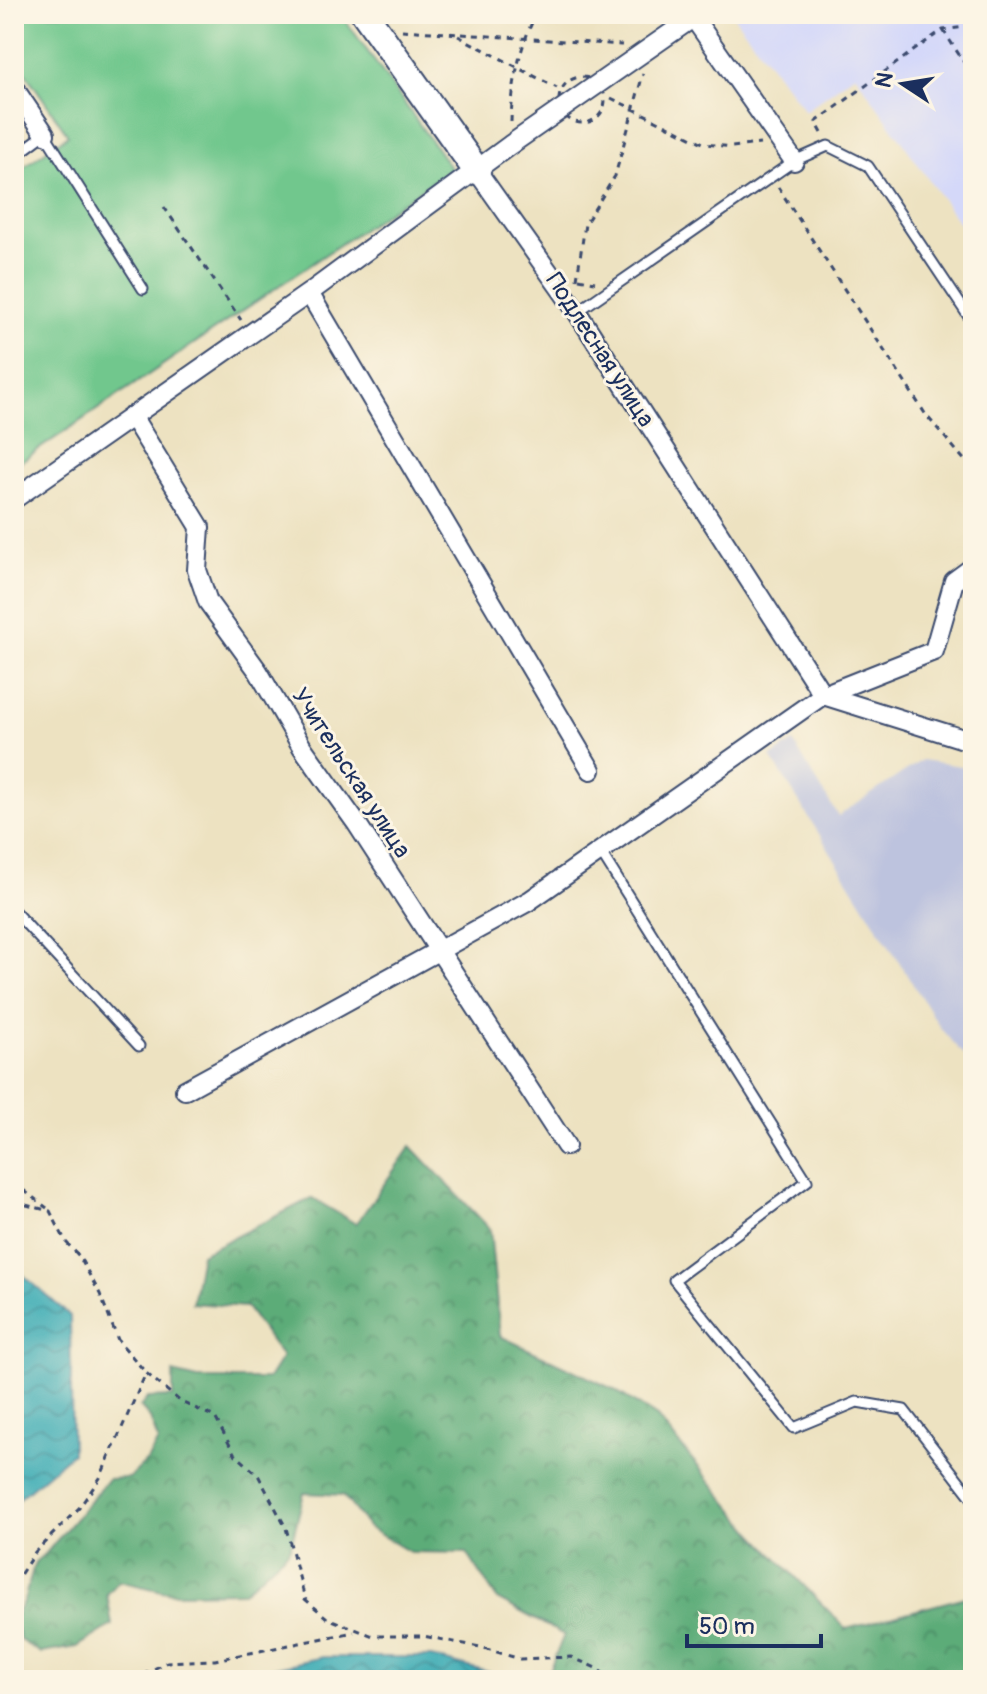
<svg xmlns="http://www.w3.org/2000/svg" width="987" height="1694" font-family="Pangolin,sans-serif">
<style>
.built{fill:#d4d8f9}
.industrial{fill:#bdc3de}
.forest{fill:url(#forest-crowns);stroke:#3c6e6b;stroke-width:2}
.pitch{fill:#71c78d;stroke:#467b76;stroke-width:2}
.water{fill:url(#water-waves);stroke:#2a6c89;stroke-width:2}
.lines{fill:none;stroke-linecap:round;stroke-linejoin:round}
.lane-casing{stroke:#3a4a6d;stroke-width:13}
.street-casing{stroke:#3a4a6d;stroke-width:22}
.secondary-casing{stroke:#3a4a6d;stroke-width:30}
.path{stroke:#3a4a6d;stroke-width:3;stroke-dasharray:6 6;stroke-linecap:butt}
.lane{stroke:#fff;stroke-width:9}
.street{stroke:#fff;stroke-width:18}
.secondary{stroke:#fff;stroke-width:26}
.labels{text-anchor:middle;dominant-baseline:central;stroke-width:6;stroke-linejoin:round;paint-order:stroke}
.street-label{font-size:24px;fill:#1b2f5e;stroke:#fcf5e5}
</style>
<defs>
<pattern id="forest-crowns" width="20" height="18" patternUnits="userSpaceOnUse" patternTransform="scale(2)"><rect width="20" height="18" fill="#5cac78"/><path d="M2 6a3 3 0 1 1 6 0M12 15a3 3 0 1 1 6 0" fill="none" stroke="#4b8c66"/></pattern>
<pattern id="water-waves" width="16" height="10" patternUnits="userSpaceOnUse" patternTransform="scale(2)"><rect width="16" height="10" fill="#39aab4"/><path d="M0 5q4-4 8 0t8 0" fill="none" stroke="#2f8b96"/></pattern>
</defs>
<rect width="100%" height="100%" fill="#fcf5e5"/>
<filter id="ink" filterUnits="userSpaceOnUse"><feTurbulence type="fractalNoise" baseFrequency=".0125" numOctaves="2"/><feDisplacementMap in="SourceGraphic" scale="16" xChannelSelector="R" yChannelSelector="G"/><feConvolveMatrix kernelMatrix="1 2 1 2 8 2 1 2 1" color-interpolation-filters="sRGB"/></filter>
<filter id="wash" filterUnits="userSpaceOnUse"><feTurbulence type="fractalNoise" baseFrequency=".006" numOctaves="4" result="noise"/><feDisplacementMap in="SourceGraphic" scale="32" xChannelSelector="R" yChannelSelector="G"/><feGaussianBlur stdDeviation="1.8" result="paint"/><feColorMatrix in="noise" values="0 0 0 0 0 0 0 0 0 0 0 0 0 0 0 0 0 1.4 0 .05"/><feComposite in="paint" operator="in"/></filter>
<g filter="url(#wash)">
<rect width="100%" height="100%" fill="#ede2c1"/>
<path class="built" d="M 732,14 L 973,14 L 973,243 L 855,74 L 805,111 Z"/>
<path class="industrial" d="M 793,742 L 838,816 L 922,760 L 973,768 L 973,1066 L 941,1029 L 771,757 Z"/>
<path class="forest" d="M 411,1146 L 490,1229 L 500,1336 L 613,1389 L 657,1417 L 753,1533 L 846,1629 L 973,1595 L 973,1680 L 545,1680 L 564,1635 L 497,1599 L 467,1553 L 410,1552 L 369,1528 L 343,1495 L 304,1493 L 290,1549 L 243,1592 L 171,1593 L 119,1581 L 107,1594 L 112,1625 L 77,1647 L 41,1653 L 20,1640 L 14,1619 L 24,1600 L 35,1562 L 48,1551 L 108,1479 L 129,1478 L 147,1461 L 158,1441 L 150,1418 L 140,1407 L 148,1398 L 173,1397 L 173,1373 L 198,1379 L 268,1379 L 282,1357 L 246,1307 L 192,1303 L 201,1254 L 312,1198 L 356,1224 Z"/>
<path class="pitch" d="M 14,14 L 341,14 L 451,169 L 14,466 L 14,174 L 68,135 L 14,56 Z"/>
<path class="water" d="M 14,1267 L 70,1316 L 72,1453 L 14,1503 Z
M 323,1657 L 431,1657 L 518,1680 L 218,1680 Z"/>
</g>
<g filter="url(#ink)">
<g class="lines">
<g class="lane-casing">
<path id="lane" d="M 14,157 L 45,134 L 143,289
M 577,312 L 794,161 L 828,146 L 868,166 L 973,323
M 600,851 L 807,1181 L 674,1280 L 794,1428 L 857,1402 L 904,1410 L 973,1499
M 14,911 L 139,1046"/>
</g>
<g class="street-casing">
<path id="street" d="M 691,14 L 794,161
M 14,88 L 45,134
M 477,171 L 577,312 L 823,695
M 309,293 L 591,770
M 132,416 L 200,527 L 197,570 L 208,602 L 258,671 L 302,747 L 357,824 L 566,1146
M 14,499 L 309,293 L 510,145 L 694,17
M 823,695 L 973,742
M 185,1090 L 529,901 L 823,695 L 934,651 L 954,581 L 973,567"/>
</g>
<g class="secondary-casing">
<path id="secondary" d="M 365,14 L 477,171"/>
</g>
<path class="path" d="M 402,30 L 622,45
M 943,30 L 973,76
M 458,36 L 557,88
M559 100a23 23 0 1 1 46 0a23 23 0 1 1-46 0Z
M 611,98 L 705,144 L 732,147 L 760,144
M 511,122 C 512,84 519,48 536,14
M 822,133 L 816,122 L 931,38 L 943,30 L 973,26
M 778,187 L 926,415 L 973,470
M 164,207 L 241,320
M 577,279 L 585,224 L 615,176 L 643,74
M 579,279 L 595,282
M 14,1183 L 47,1208
M 14,1202 L 50,1211 L 66,1242 L 79,1256 L 100,1294 L 118,1340 L 146,1373 L 181,1402 L 215,1417 L 234,1453 L 258,1475 L 286,1528 L 305,1599 L 327,1618 L 373,1636 L 423,1636 L 480,1647 L 520,1659 L 571,1657 L 596,1668 L 612,1680
M 14,1584 L 35,1552 L 79,1508 L 100,1478 L 146,1373
M 133,1680 L 167,1662 L 215,1660 L 354,1632"/>
<use href="#lane" class="lane"/>
<use href="#street" class="street"/>
<use href="#secondary" class="secondary"/>
</g>
</g>
<g class="labels">
<g class="street-label">
<text transform="translate(600 350) rotate(57)">Подлесная улица</text>
<text transform="translate(351 773) rotate(57)">Учительская улица</text>
</g>
</g>
<rect width="987" height="1694" fill="none" stroke="#fcf5e5" stroke-width="48"/>
<g transform="translate(903 84) rotate(282)" stroke="#fcf5e5" stroke-width="6" paint-order="stroke">
<path d="M0-6L14 30L0 20L-14 30Z" fill="#1b2f5e"/>
<text y="-12" font-size="22" font-weight="bold" text-anchor="middle" fill="#1b2f5e">N</text>
</g>
<path d="M687 1634v12h134v-12" fill="none" stroke="#1b2f5e" stroke-width="4"/>
<text x="699" y="1634" font-size="24" fill="#1b2f5e" stroke="#fcf5e5" stroke-width="6" paint-order="stroke">50 m</text>
</svg>
